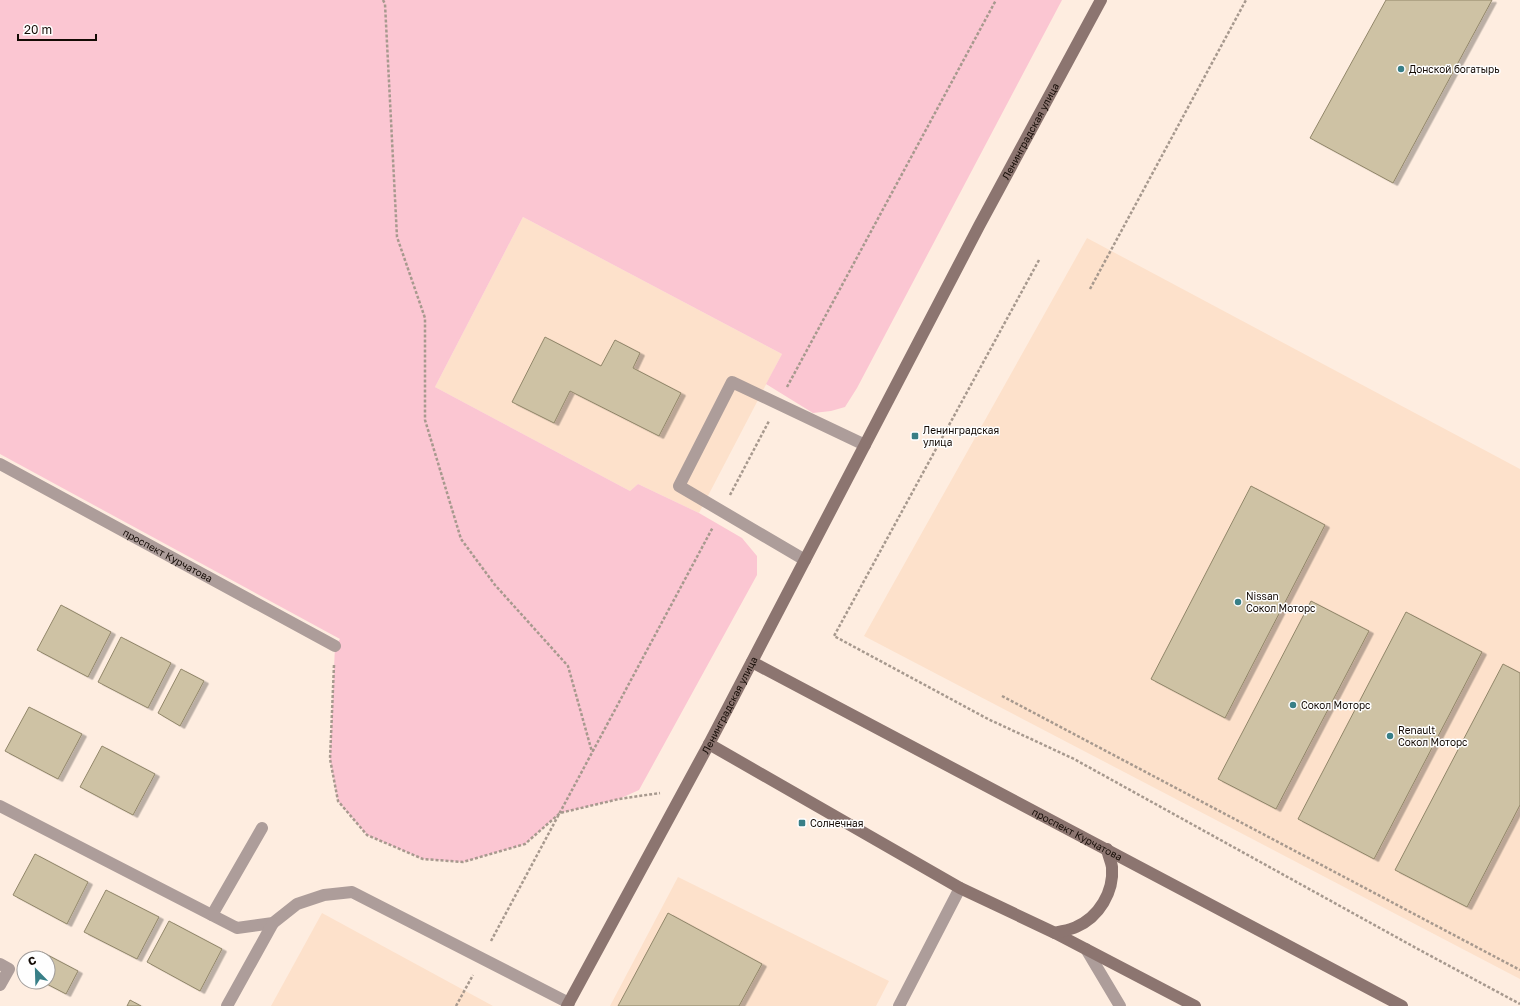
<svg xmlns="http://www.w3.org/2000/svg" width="1520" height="1006" font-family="'Golos Text',sans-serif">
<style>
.built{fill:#fde1cb}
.green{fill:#fbc6d2}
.building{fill:#cec2a4;stroke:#918669;filter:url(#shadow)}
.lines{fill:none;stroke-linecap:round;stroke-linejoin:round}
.path{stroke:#a7998e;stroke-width:2.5;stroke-dasharray:3 2;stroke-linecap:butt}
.lane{stroke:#ad9d9a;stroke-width:12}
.street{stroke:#ad9d9a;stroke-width:12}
.secondary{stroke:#8c7570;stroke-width:12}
.poi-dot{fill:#387f87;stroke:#fefefe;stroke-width:1.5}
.labels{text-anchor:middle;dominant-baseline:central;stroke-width:3;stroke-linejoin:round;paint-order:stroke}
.poi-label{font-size:10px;fill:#130a04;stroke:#fefefe;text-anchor:start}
.street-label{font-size:10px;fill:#130a04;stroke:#fefefe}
</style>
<defs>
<filter id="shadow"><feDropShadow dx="4.5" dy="2.5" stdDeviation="0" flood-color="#0004"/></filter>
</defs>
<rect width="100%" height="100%" fill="#feede0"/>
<path class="built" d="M 523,217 L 782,354 L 699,513 L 638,484 L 630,491 L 435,387 Z
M 1087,238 L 1520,469 L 1520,979 L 864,636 Z
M 678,877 L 889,981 L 876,1006 L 610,1006 Z
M 322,913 L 493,1006 L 271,1006 Z"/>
<path class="green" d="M 0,0 L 1062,0 L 857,388 L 845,407 L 831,411 L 813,413 L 766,384 L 782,354 L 523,217 L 435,387 L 630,491 L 638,484 L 699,513 L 742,538 L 757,556 L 757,575 L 639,790 L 619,799 L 560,813 L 525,844 L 463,862 L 423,859 L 367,835 L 338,801 L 330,759 L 335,646 L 340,639 L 0,454 Z"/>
<path class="building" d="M 1386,0 L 1492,0 L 1393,183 L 1310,138 Z
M 545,337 L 601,366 L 615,340 L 640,353 L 633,368 L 681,393 L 659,436 L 570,391 L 554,423 L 512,402 Z
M 1251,486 L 1325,525 L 1225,718 L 1151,679 Z
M 1311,601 L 1369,631 L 1276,809 L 1218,779 Z
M 61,605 L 111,632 L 88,677 L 37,650 Z
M 1406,612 L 1482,652 L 1374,859 L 1298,819 Z
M 121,637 L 171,663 L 148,708 L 98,682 Z
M 1503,664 L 1520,673 L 1520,805 L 1467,907 L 1395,870 Z
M 181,669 L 204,681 L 180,726 L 158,713 Z
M 29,707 L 82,734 L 58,779 L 5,751 Z
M 102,746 L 155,774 L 133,815 L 80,787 Z
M 35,854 L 88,882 L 67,924 L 13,895 Z
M 106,890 L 159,917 L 137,959 L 84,932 Z
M 668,913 L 762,964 L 739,1006 L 618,1006 Z
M 169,921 L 222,949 L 200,991 L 147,962 Z
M 42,952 L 78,971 L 66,994 L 43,982 L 48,982 L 48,958 L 39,958 Z
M 130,1000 L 141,1006 L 127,1006 Z"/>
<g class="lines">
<path class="path" d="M 383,0 L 385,4 L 397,237 L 425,318 L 425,420 L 461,539 L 495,585 L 568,666 L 592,752
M 1039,260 L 834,636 L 988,719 L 1074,759 L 1416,948 L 1520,1004
M 1090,289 L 1246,0
M 787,387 L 996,0
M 730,495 L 769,421
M 334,665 L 330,759 L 338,801 L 367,835 L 423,859 L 463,862 L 525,844 L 560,813 L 619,799 L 660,793
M 1002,696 L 1520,970
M 491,941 L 713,527
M 456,1006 L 473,975"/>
<path class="lane" d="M 805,560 L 679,486 L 732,382 L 865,445
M 212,915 L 262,828
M 1086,949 L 1120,1006
M 899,1006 L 960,888"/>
<g class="street">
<path id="s1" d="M 0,464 L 335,646"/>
<path d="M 0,806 L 237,928 L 273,923 L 297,904 L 324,895 L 352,892 L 569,1003"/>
<path d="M 0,964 L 9,969 L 0,985"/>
<path d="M 227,1006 L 273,923"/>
</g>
<g class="secondary">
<path id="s2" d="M 752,662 L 1402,1006"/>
<path d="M 709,744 L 960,888 L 1055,933 L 1195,1006"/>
<path d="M 1055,933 C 1062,931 1070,930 1076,927 C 1099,917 1114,892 1112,867 C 1111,861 1108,855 1107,849"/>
<path id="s3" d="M 567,1006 L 709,744 L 979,226 L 1101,0"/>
</g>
</g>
<g class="poi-dot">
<circle cx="1401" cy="69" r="4"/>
<rect x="911" y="432" width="8" height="8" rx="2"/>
<circle cx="1238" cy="602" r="4"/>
<circle cx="1293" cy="705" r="4"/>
<circle cx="1390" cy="736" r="4"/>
<rect x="798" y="819" width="8" height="8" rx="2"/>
</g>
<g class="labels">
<g class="poi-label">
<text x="1409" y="69">Донской богатырь</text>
<text x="923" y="430">Ленинградская<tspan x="923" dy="12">улица</tspan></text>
<text x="1246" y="596">Nissan<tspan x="1246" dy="12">Сокол Моторс</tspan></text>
<text x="1301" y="705">Сокол Моторс</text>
<text x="1398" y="730">Renault<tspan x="1398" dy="12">Сокол Моторс</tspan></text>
<text x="810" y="823">Солнечная</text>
</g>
<g class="street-label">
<text stroke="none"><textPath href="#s3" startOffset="990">Ленинградская улица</textPath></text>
<text stroke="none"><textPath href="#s1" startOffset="191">проспект Курчатова</textPath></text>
<text stroke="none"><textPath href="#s3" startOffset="342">Ленинградская улица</textPath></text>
<text stroke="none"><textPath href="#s2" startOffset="368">проспект Курчатова</textPath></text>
</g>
</g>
<g transform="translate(36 970) rotate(337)"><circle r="19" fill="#fefefe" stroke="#a09c9a"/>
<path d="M0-3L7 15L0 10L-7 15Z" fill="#387f87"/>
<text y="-6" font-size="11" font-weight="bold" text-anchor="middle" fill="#130a04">С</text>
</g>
<path d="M18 34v6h78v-6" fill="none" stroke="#130a04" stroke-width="2"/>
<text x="24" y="34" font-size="12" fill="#130a04" stroke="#fefefe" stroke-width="3" paint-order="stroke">20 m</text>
</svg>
